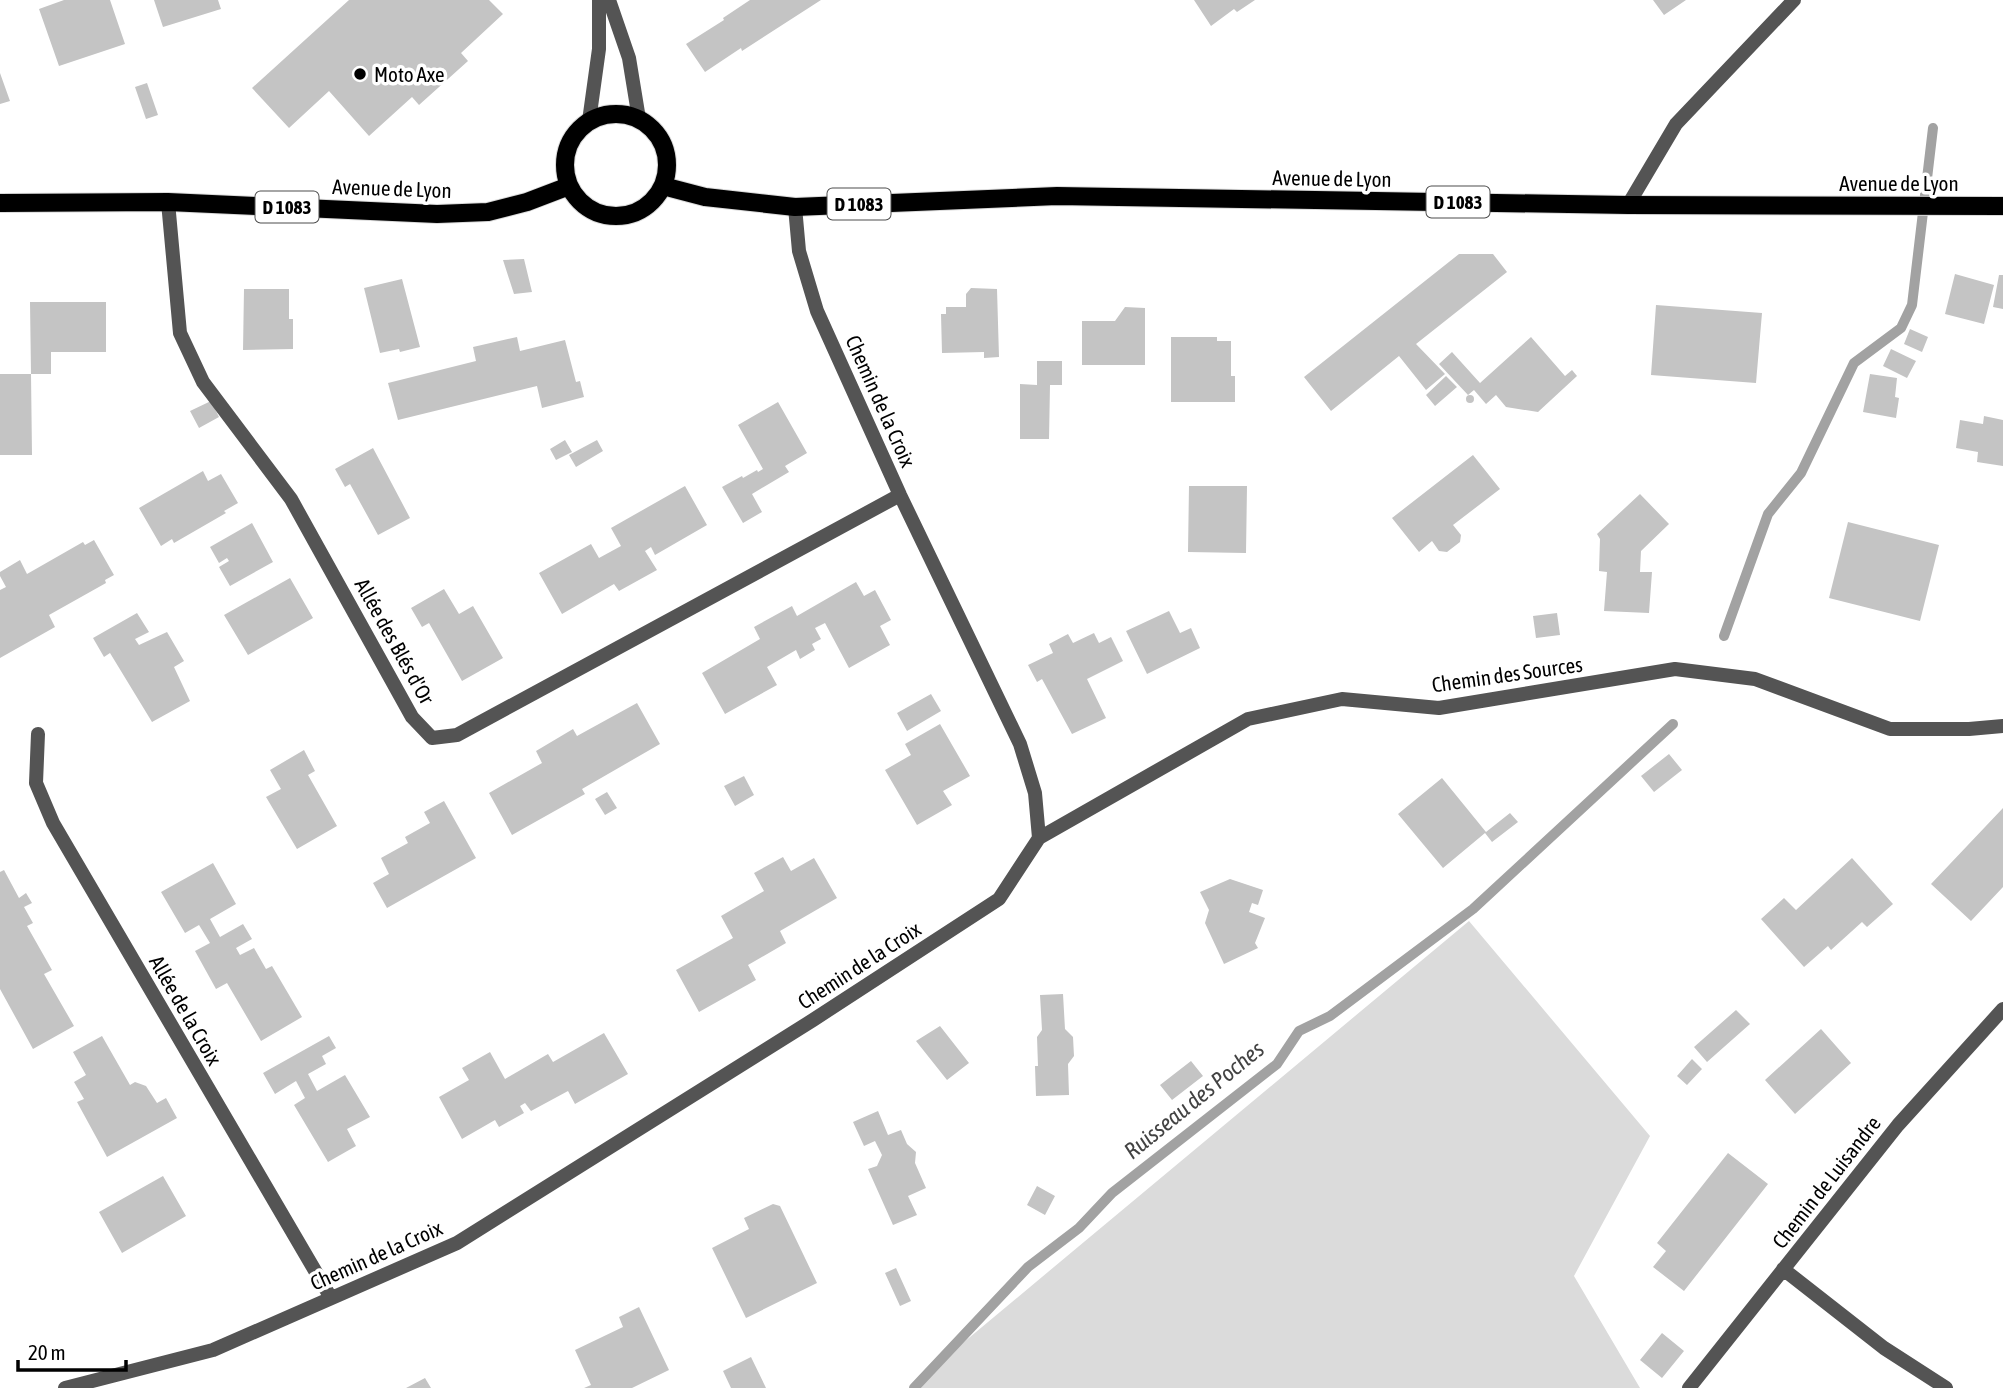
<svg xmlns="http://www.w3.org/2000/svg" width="2003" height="1388" font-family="'Asap Condensed',sans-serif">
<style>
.green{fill:#dbdbdb}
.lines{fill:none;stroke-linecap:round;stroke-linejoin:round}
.stream{stroke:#a2a2a2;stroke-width:10}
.building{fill:#c4c4c4}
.primary-casing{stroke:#dbdbdb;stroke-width:20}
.minor{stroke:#545454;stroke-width:14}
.tertiary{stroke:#545454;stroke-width:14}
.primary{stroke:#000;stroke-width:18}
.poi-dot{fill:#000;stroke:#fff;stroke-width:2.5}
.labels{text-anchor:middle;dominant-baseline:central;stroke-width:7;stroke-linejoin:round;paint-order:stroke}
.shield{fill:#fff;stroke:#4c4c4c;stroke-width:2}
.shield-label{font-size:19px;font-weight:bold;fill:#000}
.poi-label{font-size:21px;fill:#000;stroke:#fff;text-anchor:start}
.street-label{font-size:21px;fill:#000;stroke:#fff}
.water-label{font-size:23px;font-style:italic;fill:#434343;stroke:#fff}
</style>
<rect width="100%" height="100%" fill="#fff"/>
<path class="green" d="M 1469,921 L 1650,1136 L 1574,1276 L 1640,1388 L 914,1388 L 946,1357 Z"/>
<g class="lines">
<path class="stream" d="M 1724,636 L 1768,514 L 1801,473 L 1854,363 L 1901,328 L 1912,305 L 1933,128
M 914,1388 L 1028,1267 L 1079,1228 L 1112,1193 L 1277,1064 L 1299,1031 L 1330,1016 L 1473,909 L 1673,724"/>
</g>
<path class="building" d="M 64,0 L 110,0 L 125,44 L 59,66 L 39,9 Z
M 154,0 L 218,0 L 221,9 L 163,27 Z
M 349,0 L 489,0 L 503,14 L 461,53 L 468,61 L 419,105 L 412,97 L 369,136 L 329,91 L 289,128 L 252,88 Z
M 750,0 L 821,0 L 742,51 L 741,48 L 705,72 L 686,44 L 724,20 L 723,18 Z
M 1194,0 L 1255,0 L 1237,12 L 1234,9 L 1211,26 Z
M 1653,0 L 1686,0 L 1664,15 Z
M 0,73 L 10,101 L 0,104 Z
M 147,83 L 158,115 L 146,119 L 135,87 Z
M 1459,254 L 1493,254 L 1507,272 L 1416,344 L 1445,374 L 1426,390 L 1399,356 L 1331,411 L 1304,377 Z
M 524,259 L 532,292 L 514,294 L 503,260 Z
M 1955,274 L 1994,285 L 1984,324 L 1945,314 Z
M 1999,275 L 2003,275 L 2003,309 L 1993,307 Z
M 402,279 L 420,347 L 400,352 L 399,349 L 380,353 L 364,288 Z
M 971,288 L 997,289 L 999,357 L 984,358 L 984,352 L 942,353 L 941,314 L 946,314 L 946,307 L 966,307 L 966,294 Z
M 244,289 L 289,289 L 289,319 L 293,319 L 293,349 L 243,350 Z
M 30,302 L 106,302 L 106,352 L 51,352 L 51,374 L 31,374 Z
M 1656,305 L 1762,313 L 1756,383 L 1651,375 Z
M 1125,307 L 1145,308 L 1145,365 L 1082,365 L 1082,321 L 1115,321 Z
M 1910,329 L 1928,337 L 1922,352 L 1904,344 Z
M 517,337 L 520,351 L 565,340 L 576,382 L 580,381 L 584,397 L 542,408 L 537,386 L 398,420 L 388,383 L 476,361 L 473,347 Z
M 1171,337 L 1217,337 L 1217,341 L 1231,341 L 1231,376 L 1235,376 L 1235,402 L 1171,402 Z
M 1531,337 L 1565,376 L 1572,370 L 1577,376 L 1538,412 L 1506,407 L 1496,395 L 1486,404 L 1474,390 L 1468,395 L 1439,364 L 1452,352 L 1480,383 Z
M 1891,349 L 1916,361 L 1907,378 L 1883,366 Z
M 1037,361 L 1062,361 L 1062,385 L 1050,385 L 1049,439 L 1020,439 L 1020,384 L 1037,385 Z
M 0,374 L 31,374 L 32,455 L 0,455 Z
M 1870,374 L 1897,378 L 1895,397 L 1899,398 L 1896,418 L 1863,412 Z
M 1446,376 L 1457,387 L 1435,406 L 1426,395 Z
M1466 399a4 4 0 1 1 8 0a4 4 0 1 1-8 0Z
M 211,401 L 219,417 L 199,428 L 190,411 Z
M 778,402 L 807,453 L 785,466 L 789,472 L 752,494 L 762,512 L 743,523 L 722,487 L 742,476 L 743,478 L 757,470 L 758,472 L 763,469 L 738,425 Z
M 1984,416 L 2003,420 L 2003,466 L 1977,462 L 1978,452 L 1956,448 L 1960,420 L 1983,424 Z
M 565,440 L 572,452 L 556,460 L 550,449 Z
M 597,440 L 603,451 L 576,467 L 569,455 Z
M 373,448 L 410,518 L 378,535 L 350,484 L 345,487 L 335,469 Z
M 1473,455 L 1500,489 L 1453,525 L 1461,535 L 1460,542 L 1447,552 L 1439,551 L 1432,541 L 1419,552 L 1392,518 Z
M 203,471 L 208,481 L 221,474 L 238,503 L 224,511 L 226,513 L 174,543 L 172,539 L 161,546 L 139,508 Z
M 685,486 L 707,525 L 655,555 L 651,547 L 645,551 L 657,570 L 619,591 L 614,584 L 562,614 L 539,573 L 591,544 L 599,558 L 621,546 L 611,528 Z
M 1189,486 L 1247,486 L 1246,553 L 1188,552 Z
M 1640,494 L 1669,524 L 1641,551 L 1640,572 L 1652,572 L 1649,613 L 1604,611 L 1607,572 L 1599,571 L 1600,539 L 1597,534 Z
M 1848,522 L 1939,545 L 1920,621 L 1829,598 Z
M 252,523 L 273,562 L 230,586 L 219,567 L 229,561 L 227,558 L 219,563 L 210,547 Z
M 94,540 L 114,575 L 105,580 L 106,583 L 49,615 L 55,627 L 0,658 L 0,590 L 6,587 L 0,576 L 0,572 L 20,560 L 27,574 L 83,542 L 85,545 Z
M 290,578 L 313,618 L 248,655 L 224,615 Z
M 856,582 L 864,596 L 875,590 L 891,620 L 880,626 L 890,645 L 849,668 L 825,623 L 815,628 L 821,639 L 812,644 L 815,650 L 800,659 L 796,650 L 767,667 L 777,685 L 725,714 L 702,673 L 760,639 L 754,627 L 792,606 L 797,616 Z
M 444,589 L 459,614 L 473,606 L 503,658 L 462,681 L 429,623 L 422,627 L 411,608 Z
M 1169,611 L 1180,633 L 1191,628 L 1200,648 L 1147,674 L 1126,631 Z
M 137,613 L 149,632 L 135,639 L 139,645 L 167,632 L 184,661 L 174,667 L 190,701 L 152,722 L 110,653 L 104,657 L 93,638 Z
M 1557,613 L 1560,635 L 1536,638 L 1533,616 Z
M 1094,633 L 1099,643 L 1111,637 L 1123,661 L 1087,679 L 1106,718 L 1072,734 L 1042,679 L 1037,682 L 1028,665 L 1053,653 L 1049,644 L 1068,634 L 1073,643 Z
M 931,694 L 941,711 L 907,731 L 897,713 Z
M 637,703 L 660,744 L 582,789 L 585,794 L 512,835 L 489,793 L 542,763 L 536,751 L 573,729 L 577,736 Z
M 940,724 L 970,776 L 943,791 L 952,805 L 917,825 L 885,770 L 911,755 L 905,744 Z
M 304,750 L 315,771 L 308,775 L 337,826 L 297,849 L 266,797 L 281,789 L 270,770 Z
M 1669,754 L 1682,770 L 1654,792 L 1641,776 Z
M 744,776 L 754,795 L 735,806 L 724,786 Z
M 1442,778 L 1486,832 L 1510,813 L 1518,822 L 1492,842 L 1485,833 L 1443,868 L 1398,814 Z
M 607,792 L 617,808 L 605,815 L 595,799 Z
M 444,801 L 476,858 L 387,908 L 373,883 L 389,874 L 381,858 L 408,843 L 405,837 L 430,823 L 424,812 Z
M 2003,808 L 2003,887 L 1971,921 L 1931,884 Z
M 783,857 L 791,871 L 814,858 L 837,898 L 780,931 L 786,943 L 748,965 L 756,980 L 699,1012 L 676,970 L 733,938 L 721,916 L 764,891 L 754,873 Z
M 1852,858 L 1893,904 L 1867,927 L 1862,922 L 1831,950 L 1828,946 L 1804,967 L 1761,919 L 1784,898 L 1796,910 Z
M 213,863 L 236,904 L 210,919 L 220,937 L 243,924 L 252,939 L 236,948 L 240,955 L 254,948 L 266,969 L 272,966 L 302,1017 L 261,1041 L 227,983 L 216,989 L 195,951 L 210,943 L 199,925 L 185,933 L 161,892 Z
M 4,870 L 19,898 L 26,893 L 32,903 L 24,907 L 33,923 L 27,926 L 52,970 L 44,974 L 74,1026 L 33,1049 L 0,989 L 0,872 Z
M 1230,879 L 1263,890 L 1258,905 L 1252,903 L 1249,912 L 1265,918 L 1255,943 L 1258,948 L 1224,964 L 1205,923 L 1209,910 L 1200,892 Z
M 1063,994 L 1065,1029 L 1073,1037 L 1074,1056 L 1068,1064 L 1069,1095 L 1036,1096 L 1035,1066 L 1038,1066 L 1037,1037 L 1042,1030 L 1040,995 Z
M 1736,1010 L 1750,1024 L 1707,1062 L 1694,1047 Z
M 940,1026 L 969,1063 L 947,1080 L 916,1041 Z
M 1821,1029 L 1851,1063 L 1795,1114 L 1765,1080 Z
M 604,1033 L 628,1074 L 575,1104 L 568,1091 L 531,1111 L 525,1103 L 520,1106 L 524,1113 L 499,1127 L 495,1120 L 462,1139 L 439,1097 L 469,1080 L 462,1068 L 490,1052 L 505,1079 L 548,1054 L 553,1062 Z
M 102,1036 L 130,1085 L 135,1082 L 146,1086 L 157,1103 L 166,1098 L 177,1118 L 107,1157 L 77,1102 L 84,1099 L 74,1082 L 86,1075 L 73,1052 Z
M 329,1036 L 336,1048 L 322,1056 L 326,1064 L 308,1074 L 317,1091 L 345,1075 L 370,1117 L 347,1129 L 356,1146 L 328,1162 L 294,1105 L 305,1098 L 296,1081 L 275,1094 L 263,1073 Z
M 1692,1059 L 1702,1069 L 1687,1085 L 1677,1076 Z
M 1191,1061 L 1203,1076 L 1172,1100 L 1160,1085 Z
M 878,1111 L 888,1135 L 901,1130 L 907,1144 L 916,1152 L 915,1163 L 926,1188 L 908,1196 L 917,1215 L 893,1225 L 868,1169 L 877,1166 L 882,1155 L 875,1141 L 864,1146 L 853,1122 Z
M 1728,1153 L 1768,1184 L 1684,1291 L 1653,1267 L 1666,1251 L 1657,1243 Z
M 163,1176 L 186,1216 L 122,1253 L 99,1212 Z
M 1037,1186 L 1055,1196 L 1045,1215 L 1027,1205 Z
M 773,1204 L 780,1206 L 817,1283 L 746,1318 L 712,1248 L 749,1229 L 744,1218 Z
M 896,1268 L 911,1301 L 900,1306 L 885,1273 Z
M 639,1307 L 669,1370 L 632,1388 L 584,1388 L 591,1385 L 575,1350 L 623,1327 L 619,1317 Z
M 1662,1333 L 1684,1351 L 1662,1378 L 1640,1360 Z
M 751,1357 L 766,1388 L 731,1388 L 723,1371 Z
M 425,1378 L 431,1388 L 406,1388 Z"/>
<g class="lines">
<g class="primary-casing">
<path id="primary" d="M565 165a51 51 0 1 1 102 0a51 51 0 1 1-102 0Z
M 663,186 L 705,197 L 795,207 L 1057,196 L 1628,205 L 2003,206
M 0,203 L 168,202 L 437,214 L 488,212 L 527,202 L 569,186"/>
</g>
<path class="minor" d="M 168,202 L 180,333 L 203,382 L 291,499 L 412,717 L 432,738 L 457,735 L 900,495
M 1628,205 L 1676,124 L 1794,0
M 38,734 L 36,783 L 53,823 L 331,1298
M 1039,838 L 1248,719 L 1342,699 L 1439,708 L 1675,669 L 1755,679 L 1890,729 L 1969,729 L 2003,726
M 1783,1269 L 1884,1348 L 1946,1388
M 65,1388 L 213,1350 L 457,1243 L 813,1020 L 999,899 L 1039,838 L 1035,793 L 1020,744 L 900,495 L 817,311 L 799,251 L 795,207
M 1689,1388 L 1898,1125 L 2003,1009"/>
<path class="tertiary" d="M 609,0 L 629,58 L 639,119
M 589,121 L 599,49 L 599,0"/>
<use href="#primary" class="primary"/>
</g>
<circle class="poi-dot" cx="360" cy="74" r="7"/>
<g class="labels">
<g class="shield">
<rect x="1426.5" y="186.5" width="63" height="31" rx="5"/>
<rect x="827.5" y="188.5" width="63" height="31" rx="5"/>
<rect x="255.5" y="191.5" width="63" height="31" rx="5"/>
</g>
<g class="shield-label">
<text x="1458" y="202">D 1083</text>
<text x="859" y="204">D 1083</text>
<text x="287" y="207">D 1083</text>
</g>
<g class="poi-label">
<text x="374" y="74">Moto Axe</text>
</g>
<g class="street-label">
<text transform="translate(1332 178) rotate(1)">Avenue de Lyon</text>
<text x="1899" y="183">Avenue de Lyon</text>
<text transform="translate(392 188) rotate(2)">Avenue de Lyon</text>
<text transform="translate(881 401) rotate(66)">Chemin de la Croix</text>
<text transform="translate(395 641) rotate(61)">Allée des Blés d'Or</text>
<text transform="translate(1507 674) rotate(-8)">Chemin des Sources</text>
<text transform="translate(859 965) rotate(-33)">Chemin de la Croix</text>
<text transform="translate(186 1010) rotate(60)">Allée de la Croix</text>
<text transform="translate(1826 1182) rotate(-52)">Chemin de Luisandre</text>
<text transform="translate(376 1255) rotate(-24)">Chemin de la Croix</text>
</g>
<g class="water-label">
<text transform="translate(1194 1100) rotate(-39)">Ruisseau des Poches</text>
</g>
</g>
<path d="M18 1360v10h108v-10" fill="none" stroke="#000000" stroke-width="3.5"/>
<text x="28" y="1360" font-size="21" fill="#000000" stroke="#ffffff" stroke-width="5" paint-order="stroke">20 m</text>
</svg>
